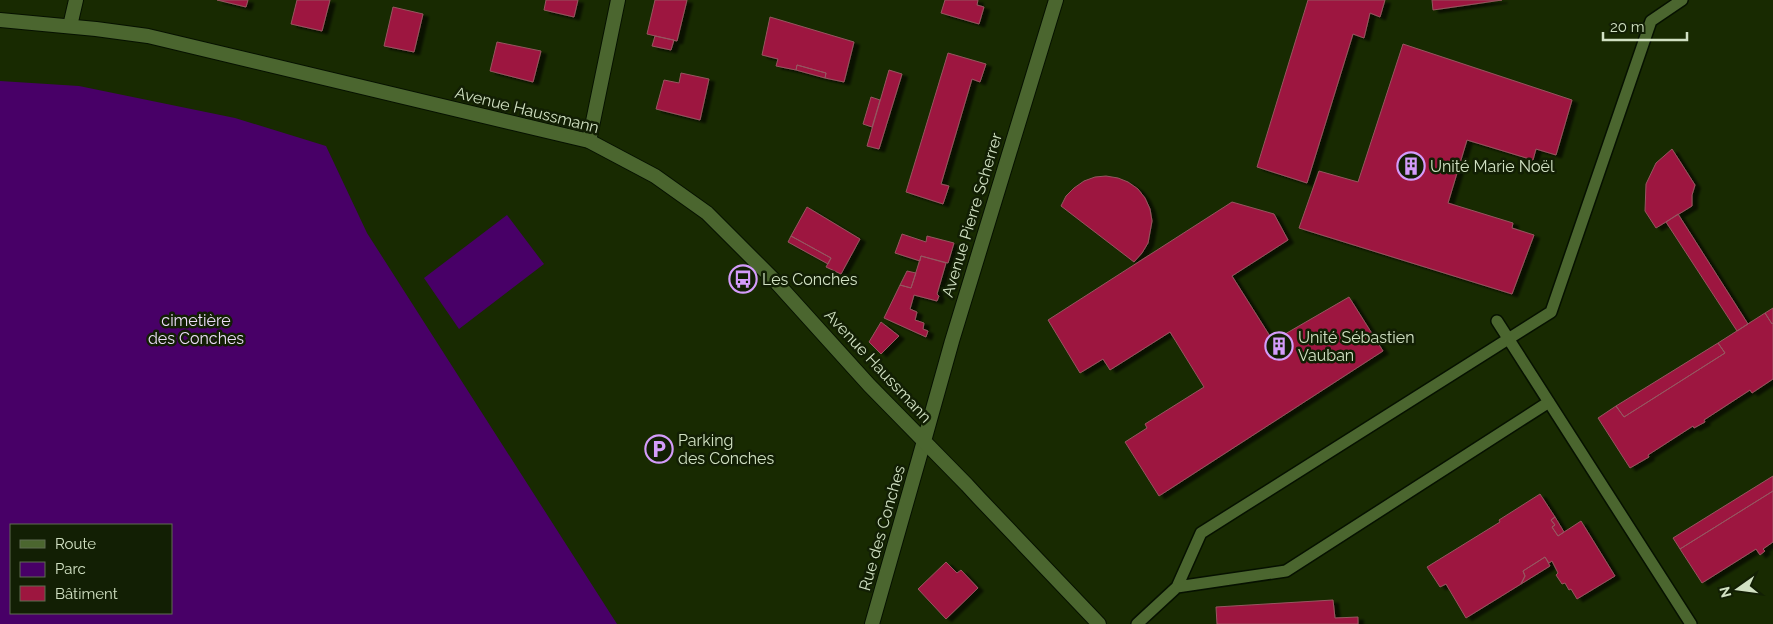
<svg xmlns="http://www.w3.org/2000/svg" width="1773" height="624" font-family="Raleway,sans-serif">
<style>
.green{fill:#480067;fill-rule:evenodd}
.building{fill:#9d163f;stroke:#965660;filter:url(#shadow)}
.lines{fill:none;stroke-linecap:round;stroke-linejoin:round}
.service-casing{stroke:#061100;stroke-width:14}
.minor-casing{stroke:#061100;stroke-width:16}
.tertiary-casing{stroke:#061100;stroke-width:16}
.service{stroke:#4b662f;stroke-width:11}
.minor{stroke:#4b662f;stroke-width:14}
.tertiary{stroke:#4b662f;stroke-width:14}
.labels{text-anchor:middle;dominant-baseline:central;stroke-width:5;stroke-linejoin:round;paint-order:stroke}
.street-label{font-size:16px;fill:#d1e1c3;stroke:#121f04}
.poi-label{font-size:16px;fill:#d1e1c3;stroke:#121f04;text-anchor:start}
.park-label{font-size:16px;fill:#ecddf8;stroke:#121f04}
</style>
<defs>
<filter id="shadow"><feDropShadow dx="5.5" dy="3" stdDeviation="1" flood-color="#0009"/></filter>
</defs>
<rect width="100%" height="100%" fill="#182a01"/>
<path class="green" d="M 0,81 L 79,86 L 235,118 L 326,146 L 367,233 L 617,624 L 0,624 ZM 171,525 L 171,613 L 11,613 L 11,525 Z
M 507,215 L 544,264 L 459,329 L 424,278 Z"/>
<path class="building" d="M 217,0 L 248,0 L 246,7 Z
M 297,0 L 330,0 L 322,31 L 291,24 Z
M 546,0 L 578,0 L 574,17 L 544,10 Z
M 655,0 L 687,0 L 677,41 L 647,34 Z
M 945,0 L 978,0 L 977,5 L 984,7 L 979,24 L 941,13 Z
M 1308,0 L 1385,0 L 1380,17 L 1370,13 L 1364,38 L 1353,34 L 1307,183 L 1257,167 Z
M 1432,0 L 1502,0 L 1433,10 Z
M 393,7 L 423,14 L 414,52 L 384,46 Z
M 770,17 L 854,42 L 844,82 L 825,78 L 826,73 L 797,65 L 796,70 L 776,66 L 778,59 L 762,55 Z
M 655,36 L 674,40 L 671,50 L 652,46 Z
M 497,42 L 541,51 L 533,82 L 490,71 Z
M 1403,44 L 1572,100 L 1556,155 L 1536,149 L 1533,160 L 1467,140 L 1448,203 L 1513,223 L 1512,228 L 1534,235 L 1512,294 L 1299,228 L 1319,171 L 1358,182 Z
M 948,53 L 986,64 L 980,82 L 972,79 L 941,184 L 949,186 L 943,204 L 906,192 Z
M 797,65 L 826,73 L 825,78 L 796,70 Z
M 889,70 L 902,74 L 879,149 L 867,146 Z
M 681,73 L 709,79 L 700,120 L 656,109 L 664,80 L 679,83 Z
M 871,97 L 880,100 L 872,127 L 863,124 Z
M 1672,149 L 1695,185 L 1692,195 L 1692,206 L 1656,228 L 1645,211 L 1646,184 L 1656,163 Z
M 1106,176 L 1118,178 L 1128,182 L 1138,189 L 1145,198 L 1150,209 L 1152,221 L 1148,243 L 1142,253 L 1134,262 L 1061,206 L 1066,196 L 1074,188 L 1084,181 L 1095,177 Z
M 1232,202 L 1274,214 L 1288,240 L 1232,276 L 1273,341 L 1349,297 L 1383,351 L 1159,496 L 1125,442 L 1147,428 L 1145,424 L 1204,387 L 1170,332 L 1110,370 L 1103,359 L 1080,373 L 1048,320 Z
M 807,207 L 860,239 L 841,274 L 826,267 L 831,258 L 791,236 Z
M 1678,214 L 1748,324 L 1737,331 L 1666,222 Z
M 902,234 L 926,242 L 927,236 L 954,243 L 948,263 L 921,256 L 920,261 L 895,253 Z
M 791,236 L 831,258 L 828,264 L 788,242 Z
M 921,256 L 946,263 L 937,294 L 939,296 L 937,301 L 914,295 L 910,309 L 917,312 L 915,320 L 924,323 L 923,329 L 928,331 L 926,337 L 884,318 L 900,285 L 911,288 Z
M 907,271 L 916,273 L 911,288 L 900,285 Z
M 1773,308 L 1773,323 L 1772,324 L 1765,313 Z
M 1765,313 L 1772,324 L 1773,323 L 1773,379 L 1752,393 L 1750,390 L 1704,420 L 1705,422 L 1694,428 L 1693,426 L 1648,455 L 1649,457 L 1630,468 L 1598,418 L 1616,406 L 1624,417 L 1725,353 L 1718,343 Z
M 881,322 L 899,336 L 881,354 L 869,342 Z
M 1718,343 L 1725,353 L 1624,417 L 1616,406 Z
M 1773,476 L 1773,491 L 1680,549 L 1673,538 Z
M 1773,491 L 1773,542 L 1763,549 L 1765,551 L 1760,555 L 1756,549 L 1702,583 L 1680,549 Z
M 1540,494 L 1555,517 L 1551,520 L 1555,525 L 1552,527 L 1558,536 L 1581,521 L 1615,576 L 1577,599 L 1571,589 L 1569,590 L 1565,583 L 1562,584 L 1556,575 L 1558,573 L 1552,561 L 1549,563 L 1545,557 L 1523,571 L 1525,576 L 1521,584 L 1466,618 L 1446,584 L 1440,587 L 1427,567 L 1500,522 L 1499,520 Z
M 1555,517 L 1564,532 L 1558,536 L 1552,527 L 1555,525 L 1551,520 Z
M 1545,557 L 1550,566 L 1521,584 L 1525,576 L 1523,571 Z
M 946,562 L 957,573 L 961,570 L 978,588 L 946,619 L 918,589 Z
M 1333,600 L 1335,618 L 1358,617 L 1358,624 L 1217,624 L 1216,607 Z"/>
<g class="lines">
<g class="service-casing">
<path id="service" d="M 1497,321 L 1691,624
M 1177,587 L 1201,533 L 1551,312 L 1651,21 L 1682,0
M 1137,624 L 1177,587 L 1286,571 L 1549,402"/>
</g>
<g class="minor-casing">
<path id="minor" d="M 70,26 L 76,0
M 589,141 L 618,0
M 872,624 L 924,441"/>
</g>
<g class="tertiary-casing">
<path id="tertiary" d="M 0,20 L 96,29 L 148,36 L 589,141 L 655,176 L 707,213 L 776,282 L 869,385 L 967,485 L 979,498 L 1099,624
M 924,441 L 952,341 L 1056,0"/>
</g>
<use href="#service" class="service"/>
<use href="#minor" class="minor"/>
<use href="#tertiary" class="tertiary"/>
</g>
<defs>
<g id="building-ring" transform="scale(1.4375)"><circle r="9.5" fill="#121f04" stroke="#d49cfb" stroke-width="1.5"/><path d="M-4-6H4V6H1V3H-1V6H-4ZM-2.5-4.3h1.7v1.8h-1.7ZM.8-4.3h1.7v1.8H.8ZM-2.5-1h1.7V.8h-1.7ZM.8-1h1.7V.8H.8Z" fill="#d49cfb"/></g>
<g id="bus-ring" transform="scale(1.4375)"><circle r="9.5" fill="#121f04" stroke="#d49cfb" stroke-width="1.5"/><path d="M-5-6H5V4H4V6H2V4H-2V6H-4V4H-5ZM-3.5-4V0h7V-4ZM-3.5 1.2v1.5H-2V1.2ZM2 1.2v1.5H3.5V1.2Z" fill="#d49cfb"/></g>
<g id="parking-ring" transform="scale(1.4375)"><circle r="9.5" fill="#121f04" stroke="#d49cfb" stroke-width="1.5"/><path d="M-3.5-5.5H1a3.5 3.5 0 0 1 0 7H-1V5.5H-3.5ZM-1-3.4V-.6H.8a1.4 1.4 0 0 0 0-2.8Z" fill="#d49cfb"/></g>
</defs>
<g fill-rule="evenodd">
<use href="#building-ring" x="1411" y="166"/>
<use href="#bus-ring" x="743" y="279"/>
<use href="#building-ring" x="1279" y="346"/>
<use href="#parking-ring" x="659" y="449"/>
</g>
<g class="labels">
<g class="street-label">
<text transform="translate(527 110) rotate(14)">Avenue Haussmann</text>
<text transform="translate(972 215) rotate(-73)">Avenue Pierre Scherrer</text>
<text transform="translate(878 366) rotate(47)">Avenue Haussmann</text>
<text transform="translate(882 528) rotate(-74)">Rue des Conches</text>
</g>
<g class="poi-label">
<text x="1430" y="166">Unité Marie Noël</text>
<text x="762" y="279">Les Conches</text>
<text x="1298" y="337">Unité Sébastien<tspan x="1298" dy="18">Vauban</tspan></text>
<text x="678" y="440">Parking<tspan x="678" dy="18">des Conches</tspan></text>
</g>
<g class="park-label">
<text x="196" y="320">cimetière<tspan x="196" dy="18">des Conches</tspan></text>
</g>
</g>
<rect x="10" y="524" width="162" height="90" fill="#121f04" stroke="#5e6d50"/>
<rect x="20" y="540" width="25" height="8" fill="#4b662f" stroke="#5e6d50"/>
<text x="55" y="549" font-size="15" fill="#d1e1c3">Route</text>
<rect x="20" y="562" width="25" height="15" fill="#480067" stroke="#5e6d50"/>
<text x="55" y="574" font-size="15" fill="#d1e1c3">Parc</text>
<rect x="20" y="586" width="25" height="15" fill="#9d163f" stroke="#5e6d50"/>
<text x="55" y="599" font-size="15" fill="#d1e1c3">Bâtiment</text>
<g transform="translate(1738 589) rotate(256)" stroke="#121f04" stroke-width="4" paint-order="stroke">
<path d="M0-4L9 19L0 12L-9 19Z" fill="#d1e1c3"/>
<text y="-8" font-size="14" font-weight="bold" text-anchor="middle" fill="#d1e1c3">N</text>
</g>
<path d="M1603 32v8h84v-8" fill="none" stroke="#d1e1c3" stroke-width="2.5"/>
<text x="1610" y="32" font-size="15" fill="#d1e1c3" stroke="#121f04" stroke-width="4" paint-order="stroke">20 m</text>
</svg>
